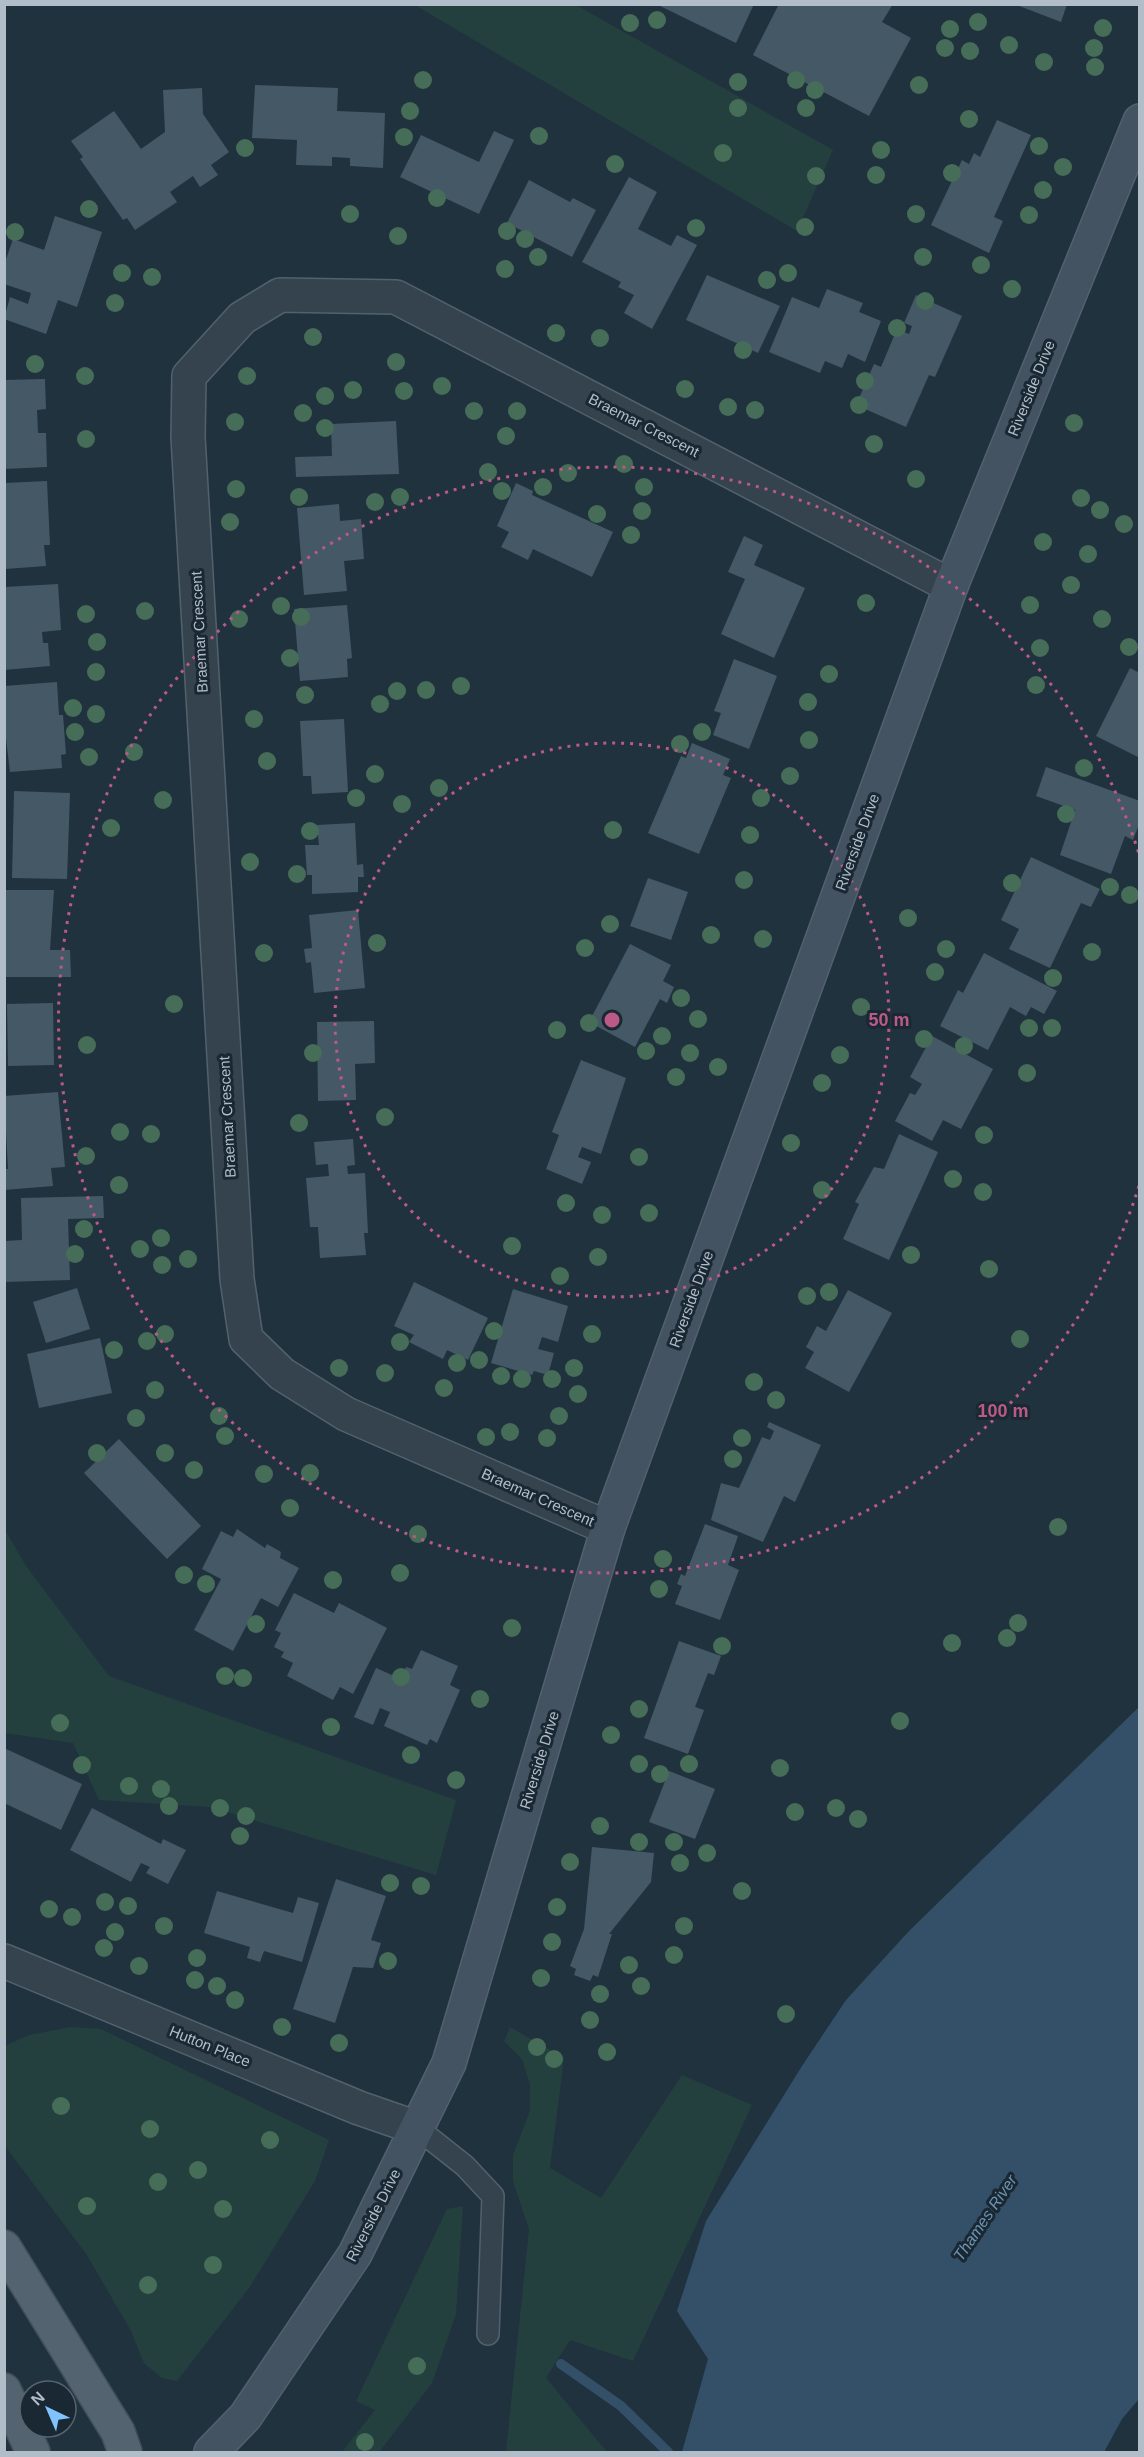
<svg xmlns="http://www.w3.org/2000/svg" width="1144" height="2457" font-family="Arial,sans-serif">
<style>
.green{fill:#23403f}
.water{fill:#335068}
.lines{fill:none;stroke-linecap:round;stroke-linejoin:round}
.stream{stroke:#335068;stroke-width:10}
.building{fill:#445866}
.service-casing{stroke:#53616d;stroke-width:24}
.minor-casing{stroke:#53616d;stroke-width:36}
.secondary-casing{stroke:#53616d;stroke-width:36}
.primary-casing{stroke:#414f5b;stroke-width:36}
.service{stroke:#35434f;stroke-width:21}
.minor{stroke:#35434f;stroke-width:33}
.secondary{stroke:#435362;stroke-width:33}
.primary{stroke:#53636f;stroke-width:33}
.tree{fill:#466d57}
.ring{fill:none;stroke:#bb5a87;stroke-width:3;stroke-dasharray:3 6}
.labels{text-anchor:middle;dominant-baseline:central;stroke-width:6;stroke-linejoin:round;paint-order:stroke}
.street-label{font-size:15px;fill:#b1beca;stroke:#1a2834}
.water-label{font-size:16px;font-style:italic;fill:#6e94b1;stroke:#1a2834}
.centre{fill:#bb5a87;stroke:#1a2834;stroke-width:3}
.ring-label{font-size:18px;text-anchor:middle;font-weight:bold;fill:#bb5a87;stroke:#1a2834;stroke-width:6;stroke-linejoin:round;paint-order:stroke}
</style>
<rect width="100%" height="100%" fill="#21323f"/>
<path class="green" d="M 415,5 L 576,5 L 833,150 L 797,231 Z
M 4,1528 L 26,1566 L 109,1676 L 456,1800 L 436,1875 L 210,1807 L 99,1800 L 73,1743 L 5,1733 Z
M 71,2027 L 101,2029 L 329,2140 L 315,2181 L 249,2288 L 177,2381 L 162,2378 L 144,2363 L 131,2331 L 87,2255 L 5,2146 L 5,2046 L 29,2035 Z
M 510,2027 L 564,2058 L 550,2168 L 601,2198 L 682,2075 L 752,2105 L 633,2361 L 570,2340 L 546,2378 L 607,2452 L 506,2452 L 529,2229 L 513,2181 L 513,2155 L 530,2111 L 530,2085 L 522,2059 L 504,2041 Z
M 463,2206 L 456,2314 L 432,2383 L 379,2452 L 342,2452 L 375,2410 L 356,2401 L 447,2209 Z"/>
<path class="water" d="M 1139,1707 L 1139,2399 L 1122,2419 L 1104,2452 L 682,2452 L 708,2359 L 677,2311 L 706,2221 L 802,2066 L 846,2000 L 909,1931 Z"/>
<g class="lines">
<path class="stream" d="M 561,2364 L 621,2406 L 668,2452"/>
</g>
<path class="building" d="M 656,4 L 754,4 L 736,43 Z
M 779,4 L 893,4 L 882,22 L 911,38 L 869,116 L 753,55 Z
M 1014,4 L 1067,4 L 1061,22 Z
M 255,85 L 338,88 L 337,111 L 385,113 L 383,168 L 350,166 L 350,158 L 332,157 L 332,166 L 296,165 L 297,140 L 252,138 Z
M 202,88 L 203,114 L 229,152 L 211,165 L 218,175 L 200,187 L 193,176 L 170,192 L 177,202 L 135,230 L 127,218 L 123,220 L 80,159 L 83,157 L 71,141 L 114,111 L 141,149 L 165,132 L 163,90 Z
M 997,120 L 1031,135 L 994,217 L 1003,221 L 989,253 L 931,225 L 962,160 L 969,164 L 974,153 L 980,157 Z
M 494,131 L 514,140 L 479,214 L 400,177 L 421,135 L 479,162 Z
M 629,177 L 657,192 L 638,229 L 671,246 L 677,235 L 697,245 L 652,329 L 624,313 L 634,295 L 618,287 L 621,282 L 582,262 Z
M 529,180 L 570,202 L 573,198 L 596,210 L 572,257 L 507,223 Z
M 55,216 L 102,232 L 77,307 L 58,300 L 46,334 L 4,319 L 10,297 L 28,304 L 31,293 L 4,284 L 4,265 L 13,239 L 44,250 Z
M 707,275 L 780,306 L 758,353 L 686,320 Z
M 827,289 L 863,303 L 859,312 L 881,321 L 865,362 L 848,354 L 842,368 L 825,361 L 820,373 L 769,352 L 792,297 L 819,308 Z
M 916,295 L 962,316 L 935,377 L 929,375 L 906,427 L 856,405 L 874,364 L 881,367 L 897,329 L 909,334 L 912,326 L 904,323 Z
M 45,379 L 46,409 L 37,410 L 38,433 L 46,433 L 47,467 L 4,469 L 4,380 Z
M 396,421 L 399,474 L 296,477 L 295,457 L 332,456 L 331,424 Z
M 47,481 L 50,545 L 44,545 L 46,566 L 5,569 L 5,483 Z
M 516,483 L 533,491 L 532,495 L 613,532 L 592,577 L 533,549 L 528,560 L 501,547 L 509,532 L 497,526 Z
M 339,504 L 340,521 L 361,519 L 364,559 L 344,561 L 347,591 L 304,595 L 297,508 Z
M 744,536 L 763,545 L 754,565 L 805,588 L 774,658 L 721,634 L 745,579 L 728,572 Z
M 58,584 L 61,630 L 42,632 L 43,643 L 48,643 L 50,666 L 4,670 L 4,587 Z
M 347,605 L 352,658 L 347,659 L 348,677 L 300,681 L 294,609 Z
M 734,659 L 777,676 L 749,749 L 713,735 L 721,713 L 714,711 Z
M 1130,668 L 1140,673 L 1140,758 L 1096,736 Z
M 57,682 L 59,715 L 63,715 L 66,754 L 61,755 L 62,768 L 10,772 L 4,722 L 4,686 Z
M 344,719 L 348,792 L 312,794 L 311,776 L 303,776 L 300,721 Z
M 692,743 L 730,759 L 723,775 L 731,778 L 699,854 L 648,833 L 681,756 L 686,758 Z
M 1046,767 L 1140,801 L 1140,822 L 1133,840 L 1125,836 L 1111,874 L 1060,855 L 1075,810 L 1036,796 Z
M 14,791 L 70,793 L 67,879 L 12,878 Z
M 355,823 L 357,865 L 363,864 L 364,877 L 358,877 L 358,892 L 312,894 L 312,875 L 307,875 L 305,845 L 319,845 L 317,825 Z
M 1031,857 L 1100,889 L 1091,907 L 1081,903 L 1050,968 L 1009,949 L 1019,929 L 1001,920 Z
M 648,878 L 688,892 L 671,940 L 630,926 Z
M 4,890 L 54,890 L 50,950 L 70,950 L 71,977 L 4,977 Z
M 358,910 L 365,988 L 314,993 L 311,962 L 306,963 L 304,949 L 312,948 L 309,915 Z
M 630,944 L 671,965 L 663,981 L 674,987 L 667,1003 L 660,999 L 635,1047 L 589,1022 Z
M 984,953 L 1057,991 L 1044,1014 L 1031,1007 L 1026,1016 L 1010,1007 L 988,1050 L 940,1026 L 958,990 L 963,993 Z
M 53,1003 L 54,1065 L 8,1066 L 7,1004 Z
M 374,1021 L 375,1063 L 355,1064 L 356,1100 L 318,1101 L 317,1022 Z
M 932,1036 L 993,1069 L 961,1129 L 943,1120 L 932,1141 L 895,1121 L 910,1093 L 915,1095 L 922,1084 L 910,1077 Z
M 581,1060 L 626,1078 L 601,1154 L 582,1147 L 578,1157 L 591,1162 L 582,1184 L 546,1169 L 559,1135 L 552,1132 Z
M 58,1092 L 65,1167 L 51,1168 L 53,1186 L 4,1190 L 4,1169 L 8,1169 L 4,1096 Z
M 899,1134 L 938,1152 L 889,1260 L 843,1239 L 859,1204 L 855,1202 L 874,1167 L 884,1169 Z
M 353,1139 L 355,1165 L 347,1166 L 348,1174 L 365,1173 L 368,1233 L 364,1233 L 366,1255 L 320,1258 L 318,1227 L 310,1227 L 306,1178 L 329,1176 L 328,1164 L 316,1165 L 314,1142 Z
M 103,1196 L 104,1218 L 68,1219 L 70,1280 L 4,1282 L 4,1241 L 22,1240 L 21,1198 Z
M 414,1282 L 488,1318 L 468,1360 L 447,1350 L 443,1359 L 409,1342 L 414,1335 L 394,1326 Z
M 77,1288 L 90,1329 L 46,1343 L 33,1302 Z
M 513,1289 L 568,1306 L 558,1342 L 542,1337 L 538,1349 L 554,1353 L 548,1375 L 534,1371 L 532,1375 L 491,1363 Z
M 848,1290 L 892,1313 L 849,1392 L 805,1368 L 814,1352 L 806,1347 L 817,1326 L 826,1331 Z
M 100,1338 L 112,1393 L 39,1408 L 27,1354 Z
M 769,1422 L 821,1445 L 795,1502 L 784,1496 L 763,1542 L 711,1520 L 721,1483 L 739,1488 L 762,1437 L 770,1440 L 774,1431 L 767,1427 Z
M 119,1439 L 201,1526 L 167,1559 L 84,1473 Z
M 705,1524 L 738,1536 L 728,1565 L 739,1570 L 720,1620 L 675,1604 L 682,1586 L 677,1584 L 681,1574 L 685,1576 Z
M 237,1529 L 265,1548 L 267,1544 L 281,1552 L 280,1558 L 299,1568 L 278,1607 L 261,1598 L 233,1651 L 194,1630 L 221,1579 L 202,1569 L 221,1531 L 233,1537 Z
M 294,1593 L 334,1613 L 339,1603 L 387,1628 L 353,1694 L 340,1687 L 333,1700 L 287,1676 L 293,1663 L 281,1657 L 284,1652 L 274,1647 L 281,1633 L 275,1630 Z
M 679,1641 L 721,1656 L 714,1675 L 708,1673 L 695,1707 L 704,1710 L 688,1754 L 644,1738 Z
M 421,1650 L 458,1666 L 450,1685 L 460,1690 L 437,1743 L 430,1739 L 427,1745 L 384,1726 L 390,1712 L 380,1708 L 373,1725 L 354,1717 L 376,1668 L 401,1679 L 406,1667 L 412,1669 Z
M 4,1748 L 82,1784 L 61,1830 L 4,1803 Z
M 669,1771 L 715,1789 L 695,1839 L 649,1822 Z
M 92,1808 L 161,1844 L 163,1839 L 186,1850 L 168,1884 L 146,1873 L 150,1867 L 141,1863 L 131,1882 L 70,1850 Z
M 592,1847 L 654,1853 L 651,1882 L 609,1934 L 612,1934 L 598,1977 L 593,1975 L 590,1981 L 574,1975 L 576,1969 L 570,1966 L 584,1929 Z
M 336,1879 L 386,1896 L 371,1940 L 381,1943 L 373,1968 L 353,1967 L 335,2023 L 293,2009 Z
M 217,1891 L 293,1913 L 298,1897 L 319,1903 L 302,1962 L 264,1951 L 260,1962 L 247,1958 L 250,1947 L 204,1933 Z"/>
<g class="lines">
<g class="service-casing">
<path id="service" d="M 417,2128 L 465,2166 L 493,2196 L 488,2334"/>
</g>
<g class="minor-casing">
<path id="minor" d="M 608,1528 L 346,1414 L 282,1374 L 246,1339 L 237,1279 L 188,437 L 189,376 L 242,318 L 280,295 L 396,297 L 951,586
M 4,1961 L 359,2108 L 417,2128"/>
</g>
<g class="secondary-casing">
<path id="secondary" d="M 211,2452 L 245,2417 L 355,2254 L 449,2063 L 608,1528 L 951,586 L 1140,121"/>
</g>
<g class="primary-casing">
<path id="primary" d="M 4,2247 L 118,2432 L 125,2452
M 4,2390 L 33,2452"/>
</g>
<use href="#service" class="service"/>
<use href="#minor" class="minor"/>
<use href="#secondary" class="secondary"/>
<use href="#primary" class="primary"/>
</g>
<g class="tree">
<circle cx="657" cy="20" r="9"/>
<circle cx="978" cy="22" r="9"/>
<circle cx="630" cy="23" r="9"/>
<circle cx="1103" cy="28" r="9"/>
<circle cx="950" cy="29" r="9"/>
<circle cx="1009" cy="45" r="9"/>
<circle cx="945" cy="48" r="9"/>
<circle cx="1094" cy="48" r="9"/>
<circle cx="970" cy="51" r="9"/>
<circle cx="1044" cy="62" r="9"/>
<circle cx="1095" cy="67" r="9"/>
<circle cx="423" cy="80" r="9"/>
<circle cx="796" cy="80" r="9"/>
<circle cx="738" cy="82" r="9"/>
<circle cx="919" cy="85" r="9"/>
<circle cx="815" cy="90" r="9"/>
<circle cx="738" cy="108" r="9"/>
<circle cx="806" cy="108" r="9"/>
<circle cx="410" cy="111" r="9"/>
<circle cx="969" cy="119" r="9"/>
<circle cx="539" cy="136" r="9"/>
<circle cx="404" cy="137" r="9"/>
<circle cx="1039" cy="146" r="9"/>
<circle cx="245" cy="148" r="9"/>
<circle cx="881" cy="150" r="9"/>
<circle cx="723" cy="153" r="9"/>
<circle cx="615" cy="164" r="9"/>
<circle cx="1063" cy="167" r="9"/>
<circle cx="952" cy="173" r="9"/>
<circle cx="876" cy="175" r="9"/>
<circle cx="816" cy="176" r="9"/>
<circle cx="1043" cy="190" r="9"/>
<circle cx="437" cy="198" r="9"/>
<circle cx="89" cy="209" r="9"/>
<circle cx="350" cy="214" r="9"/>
<circle cx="916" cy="214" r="9"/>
<circle cx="1029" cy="215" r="9"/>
<circle cx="805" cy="227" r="9"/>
<circle cx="696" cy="228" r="9"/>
<circle cx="507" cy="231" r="9"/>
<circle cx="15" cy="232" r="9"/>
<circle cx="398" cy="236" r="9"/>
<circle cx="525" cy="239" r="9"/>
<circle cx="538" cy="257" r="9"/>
<circle cx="923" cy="257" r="9"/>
<circle cx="981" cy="265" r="9"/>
<circle cx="505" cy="269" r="9"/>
<circle cx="122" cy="273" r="9"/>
<circle cx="788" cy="273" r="9"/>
<circle cx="152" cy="277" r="9"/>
<circle cx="767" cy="280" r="9"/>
<circle cx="1012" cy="289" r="9"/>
<circle cx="925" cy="301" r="9"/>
<circle cx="115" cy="303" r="9"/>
<circle cx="897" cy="328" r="9"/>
<circle cx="556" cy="333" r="9"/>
<circle cx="313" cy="337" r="9"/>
<circle cx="600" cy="338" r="9"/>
<circle cx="743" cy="350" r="9"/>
<circle cx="396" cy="362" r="9"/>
<circle cx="35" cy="364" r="9"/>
<circle cx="85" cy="376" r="9"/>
<circle cx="247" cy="376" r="9"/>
<circle cx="865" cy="381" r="9"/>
<circle cx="442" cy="386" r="9"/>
<circle cx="685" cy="389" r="9"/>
<circle cx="353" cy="390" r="9"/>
<circle cx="404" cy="391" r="9"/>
<circle cx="325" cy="396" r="9"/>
<circle cx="859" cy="405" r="9"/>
<circle cx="728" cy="407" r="9"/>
<circle cx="755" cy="410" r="9"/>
<circle cx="474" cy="411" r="9"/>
<circle cx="517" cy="411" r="9"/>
<circle cx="303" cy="413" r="9"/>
<circle cx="235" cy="422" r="9"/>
<circle cx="1074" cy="423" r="9"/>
<circle cx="325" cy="428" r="9"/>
<circle cx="506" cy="436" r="9"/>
<circle cx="86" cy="439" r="9"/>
<circle cx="874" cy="444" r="9"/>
<circle cx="624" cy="464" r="9"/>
<circle cx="488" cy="472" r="9"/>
<circle cx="568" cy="473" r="9"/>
<circle cx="916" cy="479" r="9"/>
<circle cx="543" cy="487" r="9"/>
<circle cx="644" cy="487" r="9"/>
<circle cx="236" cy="489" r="9"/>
<circle cx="502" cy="491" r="9"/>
<circle cx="299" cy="497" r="9"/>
<circle cx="400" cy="497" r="9"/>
<circle cx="1081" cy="498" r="9"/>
<circle cx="375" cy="502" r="9"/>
<circle cx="1100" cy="510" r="9"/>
<circle cx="642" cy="511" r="9"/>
<circle cx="597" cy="514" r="9"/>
<circle cx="230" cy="522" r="9"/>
<circle cx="1124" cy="524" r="9"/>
<circle cx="631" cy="535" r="9"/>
<circle cx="1043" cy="542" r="9"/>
<circle cx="1088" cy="554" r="9"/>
<circle cx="1071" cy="585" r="9"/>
<circle cx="866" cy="603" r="9"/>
<circle cx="1030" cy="605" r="9"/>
<circle cx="281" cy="606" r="9"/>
<circle cx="145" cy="611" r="9"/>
<circle cx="86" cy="614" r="9"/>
<circle cx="301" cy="617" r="9"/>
<circle cx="239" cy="619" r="9"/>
<circle cx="1102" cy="619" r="9"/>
<circle cx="97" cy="642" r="9"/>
<circle cx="1129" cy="647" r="9"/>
<circle cx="1040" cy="648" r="9"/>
<circle cx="290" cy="658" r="9"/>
<circle cx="96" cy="672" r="9"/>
<circle cx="829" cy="674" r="9"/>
<circle cx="1036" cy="685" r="9"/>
<circle cx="461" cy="686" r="9"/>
<circle cx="426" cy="690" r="9"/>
<circle cx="397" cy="691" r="9"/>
<circle cx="305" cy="695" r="9"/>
<circle cx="808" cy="702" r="9"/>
<circle cx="380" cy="704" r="9"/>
<circle cx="73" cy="708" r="9"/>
<circle cx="96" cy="714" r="9"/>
<circle cx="254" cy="719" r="9"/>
<circle cx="75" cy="732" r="9"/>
<circle cx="702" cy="732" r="9"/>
<circle cx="809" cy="740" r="9"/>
<circle cx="680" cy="744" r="9"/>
<circle cx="134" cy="752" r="9"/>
<circle cx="89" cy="757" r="9"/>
<circle cx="267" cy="761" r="9"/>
<circle cx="1084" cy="768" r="9"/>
<circle cx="375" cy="774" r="9"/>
<circle cx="790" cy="776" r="9"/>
<circle cx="439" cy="788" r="9"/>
<circle cx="356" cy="798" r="9"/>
<circle cx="761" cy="798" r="9"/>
<circle cx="163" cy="800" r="9"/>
<circle cx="402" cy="804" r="9"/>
<circle cx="1066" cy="814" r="9"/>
<circle cx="111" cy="828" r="9"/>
<circle cx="613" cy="830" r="9"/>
<circle cx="310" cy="831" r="9"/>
<circle cx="750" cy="835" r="9"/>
<circle cx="250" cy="862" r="9"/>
<circle cx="297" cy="874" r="9"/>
<circle cx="744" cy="880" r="9"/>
<circle cx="1012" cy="883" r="9"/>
<circle cx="1110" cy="887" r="9"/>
<circle cx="1130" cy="895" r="9"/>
<circle cx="908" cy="918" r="9"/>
<circle cx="610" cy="924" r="9"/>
<circle cx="711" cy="935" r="9"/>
<circle cx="763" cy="939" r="9"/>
<circle cx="377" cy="943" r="9"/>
<circle cx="585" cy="948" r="9"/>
<circle cx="946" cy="949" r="9"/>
<circle cx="1092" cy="952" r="9"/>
<circle cx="264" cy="953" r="9"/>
<circle cx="935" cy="972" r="9"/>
<circle cx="1053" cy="978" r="9"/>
<circle cx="681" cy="998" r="9"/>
<circle cx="174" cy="1004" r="9"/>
<circle cx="861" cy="1007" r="9"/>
<circle cx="698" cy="1019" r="9"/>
<circle cx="589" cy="1023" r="9"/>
<circle cx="1029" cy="1028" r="9"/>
<circle cx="1052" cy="1028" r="9"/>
<circle cx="557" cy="1030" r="9"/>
<circle cx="662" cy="1036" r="9"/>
<circle cx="924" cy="1039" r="9"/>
<circle cx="87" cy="1045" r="9"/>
<circle cx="964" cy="1046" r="9"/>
<circle cx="646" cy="1051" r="9"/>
<circle cx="313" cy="1053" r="9"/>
<circle cx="690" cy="1053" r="9"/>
<circle cx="840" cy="1055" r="9"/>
<circle cx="718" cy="1067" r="9"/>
<circle cx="1027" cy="1073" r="9"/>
<circle cx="676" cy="1077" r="9"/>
<circle cx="822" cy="1083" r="9"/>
<circle cx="385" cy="1117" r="9"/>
<circle cx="299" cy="1123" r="9"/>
<circle cx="120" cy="1132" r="9"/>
<circle cx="151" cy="1134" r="9"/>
<circle cx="984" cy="1135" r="9"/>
<circle cx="791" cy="1143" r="9"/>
<circle cx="86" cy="1156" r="9"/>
<circle cx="639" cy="1157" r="9"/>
<circle cx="953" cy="1179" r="9"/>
<circle cx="119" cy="1185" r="9"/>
<circle cx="822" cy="1190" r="9"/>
<circle cx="983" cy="1192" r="9"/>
<circle cx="566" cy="1203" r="9"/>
<circle cx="649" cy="1213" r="9"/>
<circle cx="602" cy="1215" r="9"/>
<circle cx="84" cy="1229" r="9"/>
<circle cx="161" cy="1238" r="9"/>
<circle cx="512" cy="1246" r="9"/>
<circle cx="140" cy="1249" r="9"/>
<circle cx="75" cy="1254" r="9"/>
<circle cx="911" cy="1255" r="9"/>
<circle cx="598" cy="1257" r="9"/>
<circle cx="188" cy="1259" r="9"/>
<circle cx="162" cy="1265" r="9"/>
<circle cx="989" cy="1269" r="9"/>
<circle cx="560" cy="1276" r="9"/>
<circle cx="829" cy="1292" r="9"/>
<circle cx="807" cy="1296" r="9"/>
<circle cx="494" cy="1331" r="9"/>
<circle cx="165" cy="1334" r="9"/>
<circle cx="592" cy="1334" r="9"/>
<circle cx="1020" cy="1339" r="9"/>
<circle cx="147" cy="1341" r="9"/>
<circle cx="400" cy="1342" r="9"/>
<circle cx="114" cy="1350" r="9"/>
<circle cx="479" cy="1360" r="9"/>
<circle cx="457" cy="1363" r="9"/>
<circle cx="339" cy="1368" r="9"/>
<circle cx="574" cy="1368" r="9"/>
<circle cx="385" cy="1373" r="9"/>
<circle cx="501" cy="1376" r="9"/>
<circle cx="522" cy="1379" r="9"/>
<circle cx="552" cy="1379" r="9"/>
<circle cx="754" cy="1382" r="9"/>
<circle cx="444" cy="1388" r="9"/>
<circle cx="155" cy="1390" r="9"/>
<circle cx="578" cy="1394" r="9"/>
<circle cx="776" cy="1400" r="9"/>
<circle cx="219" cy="1416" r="9"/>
<circle cx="559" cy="1416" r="9"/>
<circle cx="136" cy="1418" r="9"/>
<circle cx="510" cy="1432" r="9"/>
<circle cx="225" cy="1436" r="9"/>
<circle cx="486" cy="1437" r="9"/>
<circle cx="547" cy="1438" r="9"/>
<circle cx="742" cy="1438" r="9"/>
<circle cx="97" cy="1453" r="9"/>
<circle cx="165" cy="1453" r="9"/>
<circle cx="733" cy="1459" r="9"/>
<circle cx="194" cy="1470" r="9"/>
<circle cx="310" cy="1473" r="9"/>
<circle cx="264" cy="1474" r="9"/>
<circle cx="290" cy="1508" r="9"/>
<circle cx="1058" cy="1527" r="9"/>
<circle cx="418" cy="1534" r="9"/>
<circle cx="663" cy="1559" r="9"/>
<circle cx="400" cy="1573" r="9"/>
<circle cx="184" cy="1575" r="9"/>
<circle cx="333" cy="1580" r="9"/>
<circle cx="206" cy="1584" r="9"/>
<circle cx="659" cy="1589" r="9"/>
<circle cx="1018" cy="1623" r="9"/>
<circle cx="256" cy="1624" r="9"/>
<circle cx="512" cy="1628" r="9"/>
<circle cx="1007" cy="1638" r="9"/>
<circle cx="952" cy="1643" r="9"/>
<circle cx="722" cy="1646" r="9"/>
<circle cx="225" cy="1676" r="9"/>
<circle cx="401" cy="1677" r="9"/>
<circle cx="243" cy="1678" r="9"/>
<circle cx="480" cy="1699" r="9"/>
<circle cx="639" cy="1709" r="9"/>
<circle cx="900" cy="1721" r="9"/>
<circle cx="60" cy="1723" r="9"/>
<circle cx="331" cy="1727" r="9"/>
<circle cx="611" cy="1735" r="9"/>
<circle cx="411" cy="1755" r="9"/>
<circle cx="639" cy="1764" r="9"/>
<circle cx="689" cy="1764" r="9"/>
<circle cx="82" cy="1765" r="9"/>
<circle cx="780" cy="1768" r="9"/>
<circle cx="660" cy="1774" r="9"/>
<circle cx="456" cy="1780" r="9"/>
<circle cx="129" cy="1786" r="9"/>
<circle cx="161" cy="1789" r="9"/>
<circle cx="169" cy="1806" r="9"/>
<circle cx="220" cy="1808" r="9"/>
<circle cx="836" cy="1808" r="9"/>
<circle cx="795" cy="1812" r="9"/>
<circle cx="246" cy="1816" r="9"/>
<circle cx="858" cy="1819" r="9"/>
<circle cx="600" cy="1826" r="9"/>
<circle cx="240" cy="1836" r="9"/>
<circle cx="639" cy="1842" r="9"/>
<circle cx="674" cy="1842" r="9"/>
<circle cx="707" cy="1853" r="9"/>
<circle cx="570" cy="1862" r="9"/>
<circle cx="680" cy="1863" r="9"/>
<circle cx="390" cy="1883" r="9"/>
<circle cx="421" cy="1886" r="9"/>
<circle cx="742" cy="1891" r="9"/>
<circle cx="105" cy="1902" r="9"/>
<circle cx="128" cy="1906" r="9"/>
<circle cx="557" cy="1907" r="9"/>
<circle cx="49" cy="1909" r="9"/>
<circle cx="72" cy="1917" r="9"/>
<circle cx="164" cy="1926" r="9"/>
<circle cx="684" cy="1926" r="9"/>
<circle cx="115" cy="1932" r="9"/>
<circle cx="552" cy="1942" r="9"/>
<circle cx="104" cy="1948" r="9"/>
<circle cx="674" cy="1955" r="9"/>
<circle cx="197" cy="1958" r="9"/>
<circle cx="388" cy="1961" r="9"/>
<circle cx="629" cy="1965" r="9"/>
<circle cx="139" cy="1966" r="9"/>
<circle cx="541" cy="1978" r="9"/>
<circle cx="195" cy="1980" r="9"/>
<circle cx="217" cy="1986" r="9"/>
<circle cx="641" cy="1986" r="9"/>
<circle cx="600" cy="1994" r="9"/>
<circle cx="235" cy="2000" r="9"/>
<circle cx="786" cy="2014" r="9"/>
<circle cx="590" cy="2020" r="9"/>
<circle cx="282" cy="2027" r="9"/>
<circle cx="339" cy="2043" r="9"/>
<circle cx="537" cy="2047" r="9"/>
<circle cx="607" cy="2052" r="9"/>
<circle cx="554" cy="2059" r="9"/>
<circle cx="61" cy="2106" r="9"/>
<circle cx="150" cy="2129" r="9"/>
<circle cx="270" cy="2140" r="9"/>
<circle cx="198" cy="2170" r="9"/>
<circle cx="158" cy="2182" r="9"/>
<circle cx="87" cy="2206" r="9"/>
<circle cx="223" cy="2209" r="9"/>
<circle cx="213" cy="2265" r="9"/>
<circle cx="148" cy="2285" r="9"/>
<circle cx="417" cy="2366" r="9"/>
<circle cx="365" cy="2442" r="9"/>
</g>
<g class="ring">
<circle cx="612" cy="1020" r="277"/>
<path d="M1139 1186A553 553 0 1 1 1139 854"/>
</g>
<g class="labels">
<g class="street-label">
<text transform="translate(1031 388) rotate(-68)">Riverside Drive</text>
<text transform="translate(644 425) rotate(27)">Braemar Crescent</text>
<text transform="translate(199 632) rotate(-93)">Braemar Crescent</text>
<text transform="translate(857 842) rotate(-70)">Riverside Drive</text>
<text transform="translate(227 1117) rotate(-93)">Braemar Crescent</text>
<text transform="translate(691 1299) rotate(-70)">Riverside Drive</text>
<text transform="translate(538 1497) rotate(24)">Braemar Crescent</text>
<text transform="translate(539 1760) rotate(-73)">Riverside Drive</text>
<text transform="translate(210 2046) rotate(22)">Hutton Place</text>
<text transform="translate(373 2215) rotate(-63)">Riverside Drive</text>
</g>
<g class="water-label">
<text transform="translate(985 2218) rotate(-56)">Thames River</text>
</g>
</g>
<circle cx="612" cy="1020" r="9" class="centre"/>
<g class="ring-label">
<text x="889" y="1026">50 m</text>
<text x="1003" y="1417">100 m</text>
</g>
<rect width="1144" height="2457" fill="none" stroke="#b1beca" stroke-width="12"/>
<g transform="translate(48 2409) rotate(316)"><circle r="28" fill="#1a2834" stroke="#566470" stroke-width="1.5"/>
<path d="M0-4.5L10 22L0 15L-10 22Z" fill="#81c3ff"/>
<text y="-9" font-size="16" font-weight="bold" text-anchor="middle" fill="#b1beca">N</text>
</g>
</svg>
